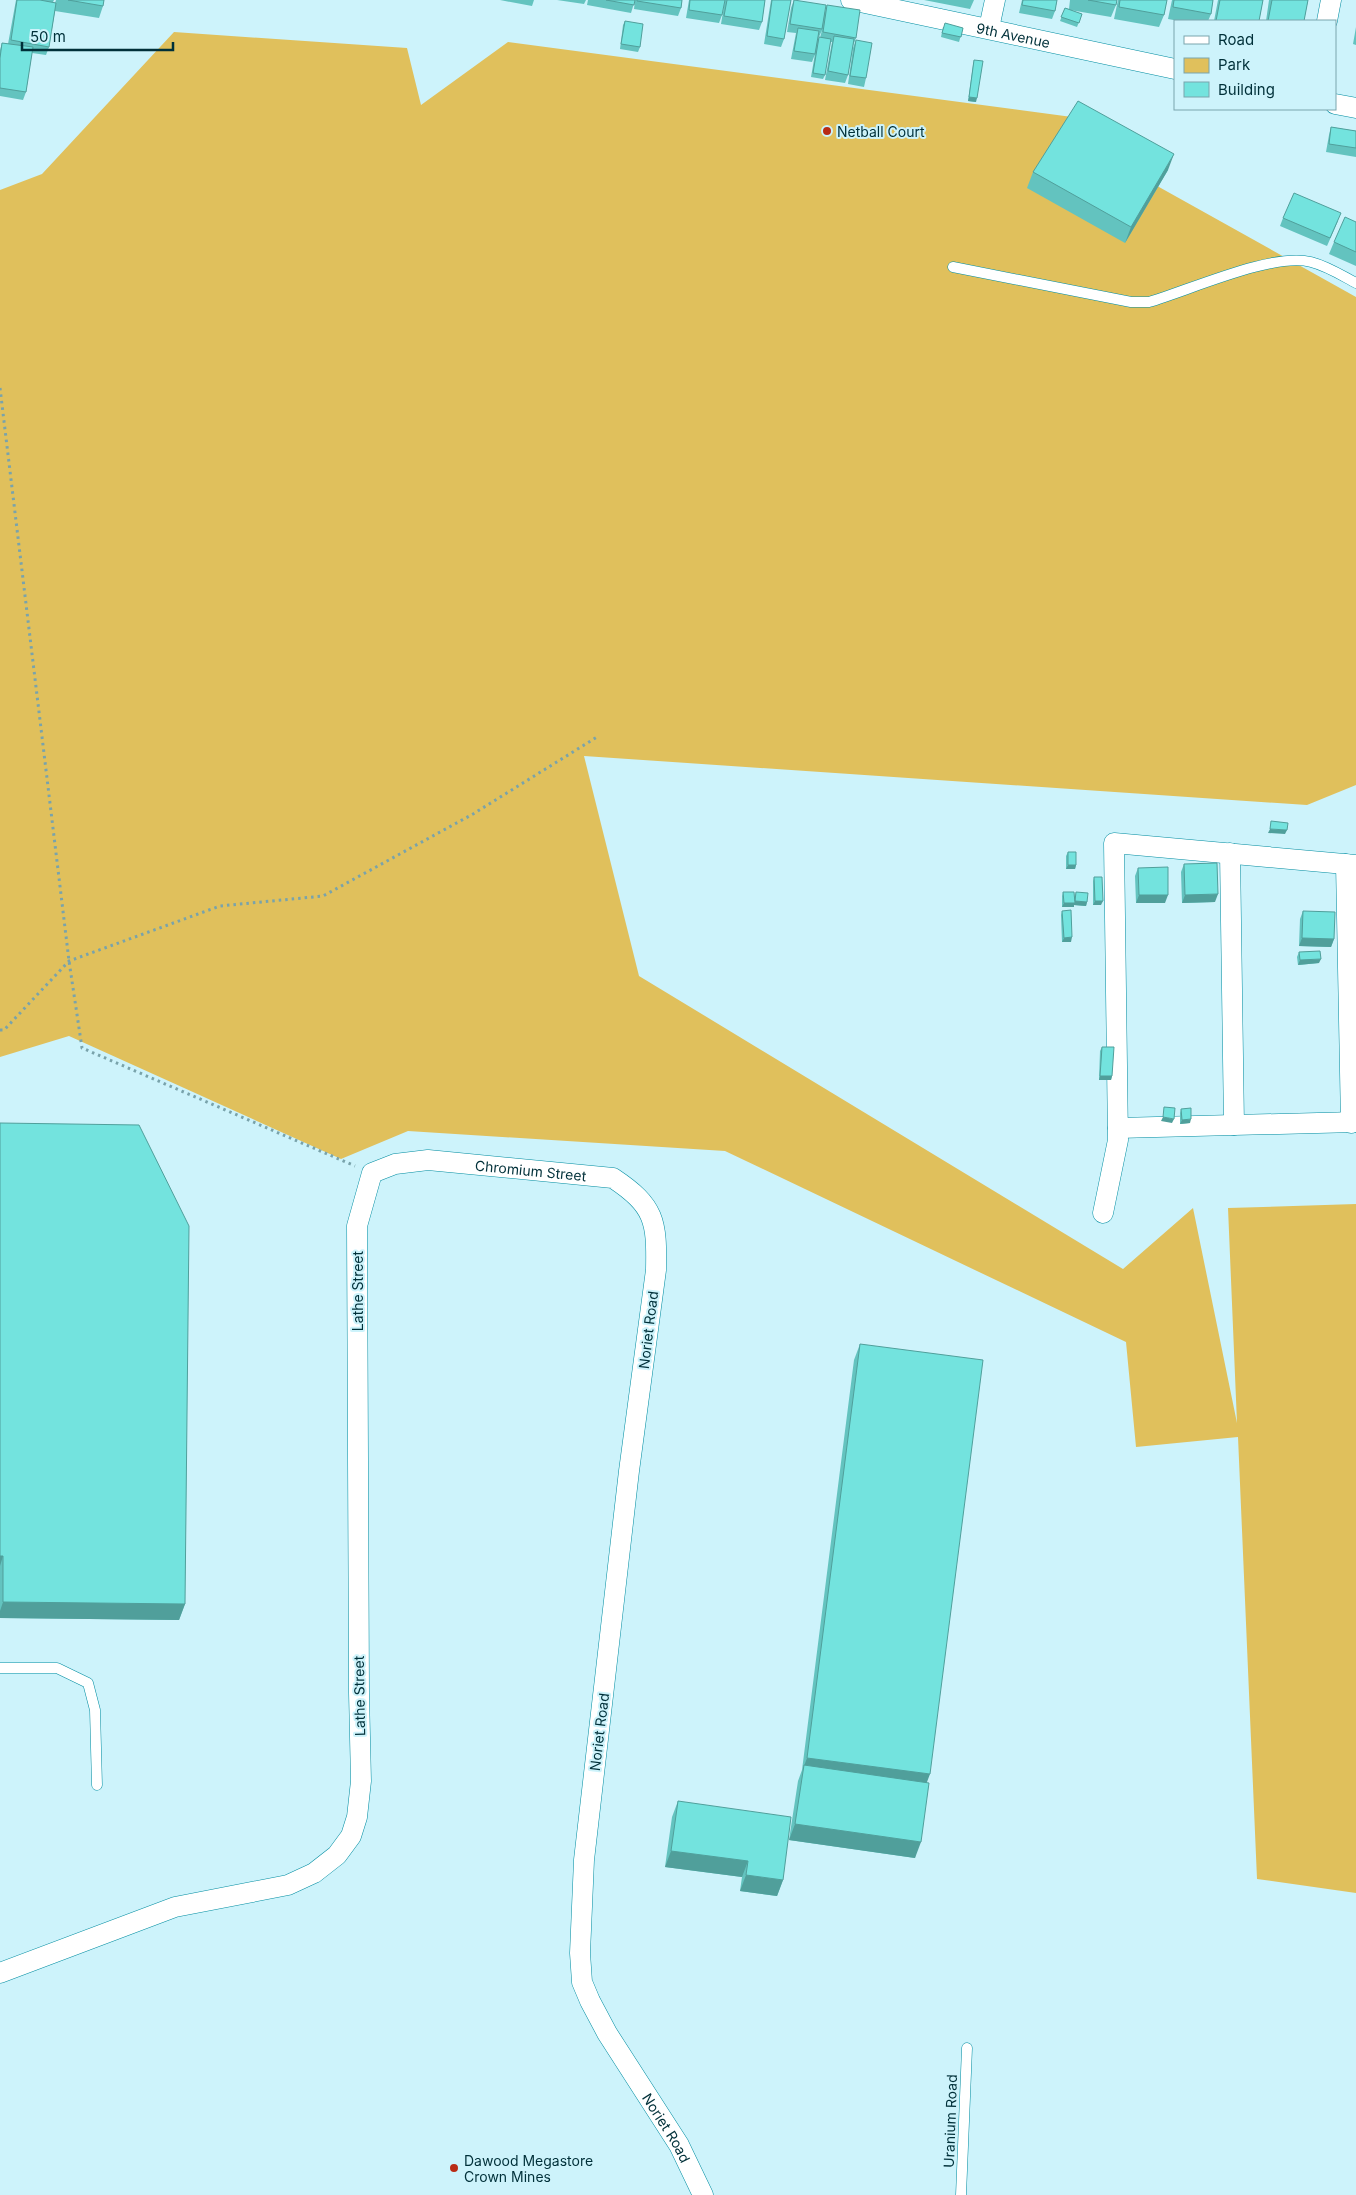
<svg xmlns="http://www.w3.org/2000/svg" width="1356" height="2195" font-family="Inter,sans-serif">
<style>
.green{fill:#e0c05c}
.lines{fill:none;stroke-linecap:round;stroke-linejoin:round}
.service-casing{stroke:#008da1;stroke-width:11}
.minor-casing{stroke:#008da1;stroke-width:21}
.path{stroke:#79a3ab;stroke-width:3;stroke-dasharray:2.5 4;stroke-linecap:butt}
.service{stroke:#fff;stroke-width:10}
.minor{stroke:#fff;stroke-width:20}
.wall{fill:#63c3bf}
.shaded-wall{fill:#509f9b}
.building{fill:#73e3de;stroke:#509f9b}
.poi-dot{fill:#b82b15;stroke:#cdf3fb;stroke-width:2}
.labels{text-anchor:middle;dominant-baseline:central;stroke-width:4;stroke-linejoin:round;paint-order:stroke}
.street-label{font-size:14px;fill:#003039;stroke:#cdf3fb}
.poi-label{font-size:14px;fill:#003039;stroke:#cdf3fb;text-anchor:start}
</style>
<rect width="100%" height="100%" fill="#cdf3fb"/>
<path class="green" d="M 174,32 L 407,48 L 421,105 L 508,42 L 1072,117 L 1159,187 L 1356,297 L 1356,785 L 1307,805 L 584,756 L 639,976 L 1123,1269 L 1193,1208 L 1237,1423 L 1228,1208 L 1356,1204 L 1356,1893 L 1257,1879 L 1238,1437 L 1136,1447 L 1126,1342 L 725,1151 L 408,1131 L 341,1159 L 69,1036 L 0,1057 L 0,190 L 42,174 Z"/>
<g class="lines">
<g class="service-casing">
<path id="service" d="M 953,267 L 1131,302 L 1149,302 C 1190,290 1273,252 1311,262 C 1327,266 1341,275 1356,283
M 0,1668 L 57,1668 L 88,1683 L 95,1710 L 97,1785
M 961,2195 L 967,2048"/>
</g>
<g class="minor-casing">
<g id="minor">
<path id="s1" d="M 851,0 L 1175,69"/>
<path d="M 1327,21 L 1331,0"/>
<path d="M 989,28 L 995,0"/>
<path d="M 1335,104 L 1356,108"/>
<path d="M 1230,853 L 1234,1125"/>
<path d="M 1346,864 L 1351,1123"/>
<path d="M 1118,1128 L 1356,1122"/>
<path d="M 1103,1213 L 1118,1140 L 1114,843 L 1356,865"/>
<path id="s2" d="M 0,1973 L 175,1907 L 288,1885 L 314,1873 L 337,1855 L 351,1836 L 357,1817 L 361,1781 L 359,1693 L 357,1226 L 372,1173 L 395,1164 L 428,1160 L 613,1178 C 655,1206 657,1221 656,1270 L 629,1471 L 584,1860 L 580,1953 L 582,1982 L 590,2001 L 607,2033 L 679,2145 L 703,2195"/>
</g>
</g>
<path class="path" d="M 0,388 L 69,961 L 82,1048 L 355,1166
M 0,1030 L 4,1030 L 69,961 L 220,906 L 323,896 L 473,814 L 597,737"/>
<use href="#service" class="service"/>
<use href="#minor" class="minor"/>
</g>
<path class="wall" d="M 16,0 L 54,0 L 53,2 L 55,3 L 56,0 L 104,0 L 103,6 L 99,18 L 55,11 L 49,47 L 46,55 L 32,53 L 26,92 L 23,100 L 0,96 L 0,50 L 2,43 L 8,44 Z
M 500,0 L 534,0 L 532,6 Z
M 557,0 L 586,0 L 584,4 Z
M 588,0 L 635,0 L 631,13 L 587,5 Z
M 635,0 L 682,0 L 681,8 L 678,16 L 634,9 Z
M 689,0 L 725,0 L 722,15 L 719,23 L 686,18 Z
M 725,0 L 765,0 L 762,22 L 759,30 L 721,24 Z
M 771,0 L 791,0 L 784,39 L 781,47 L 764,44 Z
M 794,0 L 825,12 L 827,5 L 856,38 L 853,46 L 848,75 L 845,83 L 825,80 L 832,42 L 830,42 L 825,75 L 823,79 L 811,77 L 817,42 L 819,37 L 820,38 L 822,30 L 819,37 L 818,37 L 815,54 L 812,62 L 791,59 L 796,33 L 787,32 L 791,8 Z
M 924,0 L 974,0 L 970,9 Z
M 1022,0 L 1057,0 L 1055,11 L 1052,19 L 1019,13 Z
M 1070,0 L 1117,0 L 1116,5 L 1111,17 L 1070,10 L 1082,14 L 1077,27 L 1060,21 L 1065,8 L 1069,9 Z
M 1118,0 L 1167,0 L 1164,15 L 1159,27 L 1114,19 Z
M 1172,0 L 1213,0 L 1211,14 L 1208,21 L 1179,21 L 1168,19 Z
M 1218,0 L 1263,0 L 1259,21 L 1214,21 Z
M 1269,0 L 1308,0 L 1304,21 L 1266,21 Z
M 625,21 L 640,47 L 638,52 L 620,49 L 623,25 Z
M 943,27 L 963,28 L 959,42 L 941,37 Z
M 1356,27 L 1356,45 L 1353,44 Z
M 856,40 L 866,78 L 864,87 L 848,84 L 853,48 Z
M 974,60 L 976,102 L 968,101 L 973,65 Z
M 1331,127 L 1356,131 L 1356,157 L 1326,152 L 1329,135 Z
M 1168,170 L 1125,243 L 1027,188 L 1033,172 Z
M 1283,218 L 1338,221 L 1327,246 L 1280,226 Z
M 1356,222 L 1356,266 L 1329,254 L 1334,242 Z
M 1068,852 L 1076,865 L 1075,869 L 1066,869 L 1066,856 Z
M 1184,864 L 1215,902 L 1182,903 L 1181,872 Z
M 1138,868 L 1165,903 L 1136,903 L 1135,876 Z
M 1094,877 L 1101,905 L 1093,905 L 1093,881 Z
M 1063,892 L 1075,897 L 1076,892 L 1087,902 L 1086,906 L 1074,905 L 1074,907 L 1062,907 L 1062,896 Z
M 1062,911 L 1071,942 L 1062,942 L 1061,915 Z
M 1303,911 L 1334,939 L 1331,947 L 1299,946 L 1300,919 Z
M 1299,952 L 1319,963 L 1298,965 L 1297,957 Z
M 1102,1047 L 1112,1076 L 1111,1080 L 1099,1080 L 1100,1051 Z
M 1181,1109 L 1190,1123 L 1180,1124 L 1180,1113 Z
M 0,1123 L 185,1604 L 179,1620 L 0,1618 Z
M 860,1344 L 927,1782 L 915,1858 L 789,1840 L 798,1781 L 802,1770 L 854,1360 Z
M 678,1801 L 783,1880 L 777,1896 L 740,1891 L 742,1877 L 665,1867 L 672,1817 Z"/>
<path class="shaded-wall" d="M 969,97 L 977,98 L 976,102 L 968,101 Z
M 1174,154 L 1168,170 L 1125,243 L 1131,227 Z
M 1270,829 L 1287,830 L 1285,834 L 1268,833 Z
M 1068,865 L 1076,865 L 1075,869 L 1066,869 Z
M 1218,894 L 1215,902 L 1182,903 L 1185,895 Z
M 1139,895 L 1168,895 L 1165,903 L 1136,903 Z
M 1075,901 L 1087,902 L 1086,906 L 1074,905 L 1074,907 L 1062,907 L 1064,903 Z
M 1095,901 L 1103,901 L 1101,905 L 1093,905 Z
M 1072,937 L 1071,942 L 1062,942 L 1064,938 Z
M 1302,938 L 1334,939 L 1331,947 L 1299,946 Z
M 1321,959 L 1319,963 L 1298,965 L 1300,960 Z
M 1100,1076 L 1112,1076 L 1111,1080 L 1099,1080 Z
M 1163,1117 L 1174,1119 L 1172,1123 L 1161,1121 Z
M 1191,1119 L 1190,1123 L 1180,1124 L 1182,1120 Z
M 0,1556 L 3,1556 L 0,1566 Z
M 3,1602 L 185,1604 L 179,1620 L 0,1618 L 0,1611 Z
M 807,1758 L 930,1774 L 924,1790 L 803,1769 Z
M 795,1824 L 921,1842 L 915,1858 L 789,1840 Z
M 671,1851 L 748,1861 L 742,1877 L 665,1867 Z
M 746,1875 L 783,1880 L 777,1896 L 740,1891 Z"/>
<path class="building" d="M 17,0 L 40,0 L 56,3 L 49,47 L 11,40 Z
M 68,0 L 104,0 L 103,6 Z
M 606,0 L 635,0 L 634,5 Z
M 637,0 L 682,0 L 681,8 L 637,1 Z
M 690,0 L 725,0 L 722,15 L 689,10 Z
M 727,0 L 765,0 L 762,22 L 724,16 Z
M 772,0 L 791,0 L 784,39 L 767,36 Z
M 794,0 L 826,5 L 822,29 L 790,24 Z
M 1023,0 L 1057,0 L 1055,11 L 1022,5 Z
M 1088,0 L 1117,0 L 1116,5 Z
M 1120,0 L 1167,0 L 1164,15 L 1119,7 Z
M 1174,0 L 1213,0 L 1211,14 L 1173,7 Z
M 1220,0 L 1263,0 L 1259,21 L 1216,21 Z
M 1272,0 L 1308,0 L 1304,21 L 1268,21 Z
M 827,5 L 860,10 L 856,38 L 823,32 Z
M 1065,8 L 1082,14 L 1079,23 L 1061,17 Z
M 625,21 L 643,24 L 640,47 L 621,44 Z
M 945,23 L 963,28 L 961,37 L 942,33 Z
M 798,28 L 819,31 L 815,54 L 794,51 Z
M 834,36 L 854,39 L 848,75 L 828,71 Z
M 819,37 L 831,39 L 825,75 L 813,73 Z
M 856,40 L 872,43 L 866,78 L 850,76 Z
M 2,43 L 33,47 L 26,92 L 0,88 L 0,58 Z
M 974,60 L 983,61 L 977,98 L 969,97 Z
M 1078,101 L 1174,154 L 1131,227 L 1033,172 Z
M 1331,127 L 1356,131 L 1356,148 L 1329,144 Z
M 1294,193 L 1341,213 L 1330,238 L 1283,218 Z
M 1345,217 L 1356,222 L 1356,252 L 1334,242 Z
M 1271,821 L 1288,823 L 1287,830 L 1270,829 Z
M 1068,852 L 1076,852 L 1076,865 L 1068,865 Z
M 1217,863 L 1218,894 L 1185,895 L 1184,864 Z
M 1168,867 L 1168,895 L 1139,895 L 1138,868 Z
M 1094,877 L 1102,877 L 1103,901 L 1095,901 Z
M 1063,892 L 1074,892 L 1075,903 L 1064,903 Z
M 1076,892 L 1088,893 L 1087,902 L 1075,901 Z
M 1071,910 L 1072,937 L 1064,938 L 1062,911 Z
M 1303,911 L 1335,912 L 1334,939 L 1302,938 Z
M 1320,951 L 1321,959 L 1300,960 L 1299,952 Z
M 1102,1047 L 1114,1047 L 1112,1076 L 1100,1076 Z
M 1164,1107 L 1175,1108 L 1174,1119 L 1163,1117 Z
M 1191,1108 L 1191,1119 L 1182,1120 L 1181,1109 Z
M 0,1123 L 139,1125 L 189,1226 L 185,1604 L 3,1602 L 3,1556 L 0,1556 Z
M 860,1344 L 983,1360 L 930,1774 L 807,1758 Z
M 804,1765 L 929,1783 L 921,1842 L 795,1824 Z
M 678,1801 L 791,1817 L 783,1880 L 746,1875 L 748,1861 L 671,1851 Z"/>
<g class="poi-dot">
<circle cx="827" cy="131" r="5"/>
<circle cx="454" cy="2168" r="5"/>
</g>
<g class="labels">
<g class="street-label">
<text stroke="none"><textPath href="#s1" startOffset="166">9th Avenue</textPath></text>
<text stroke="none"><textPath href="#s2" startOffset="1211">Chromium Street</textPath></text>
<text transform="translate(357 1291) rotate(-90)">Lathe Street</text>
<text transform="translate(648 1330) rotate(-83)">Noriet Road</text>
<text transform="translate(359 1696) rotate(-91)">Lathe Street</text>
<text transform="translate(599 1732) rotate(-83)">Noriet Road</text>
<text transform="translate(950 2121) rotate(-88)">Uranium Road</text>
<text stroke="none"><textPath href="#s2" startOffset="2288">Noriet Road</textPath></text>
</g>
<g class="poi-label">
<text x="837" y="131">Netball Court</text>
<text x="464" y="2160">Dawood Megastore<tspan x="464" dy="16">Crown Mines</tspan></text>
</g>
</g>
<rect x="1174" y="20" width="162" height="90" fill="#cdf3fb" stroke="#7ba5ad"/>
<rect x="1184" y="36" width="25" height="8" fill="#ffffff" stroke="#7ba5ad"/>
<text x="1218" y="45" font-size="15" fill="#003039">Road</text>
<rect x="1184" y="58" width="25" height="15" fill="#e0c05c" stroke="#7ba5ad"/>
<text x="1218" y="70" font-size="15" fill="#003039">Park</text>
<rect x="1184" y="82" width="25" height="15" fill="#73e3de" stroke="#7ba5ad"/>
<text x="1218" y="95" font-size="15" fill="#003039">Building</text>
<path d="M22 42v8h151v-8" fill="none" stroke="#003039" stroke-width="2.5"/>
<text x="30" y="42" font-size="15" fill="#003039" stroke="#cdf3fb" stroke-width="4" paint-order="stroke">50 m</text>
</svg>
